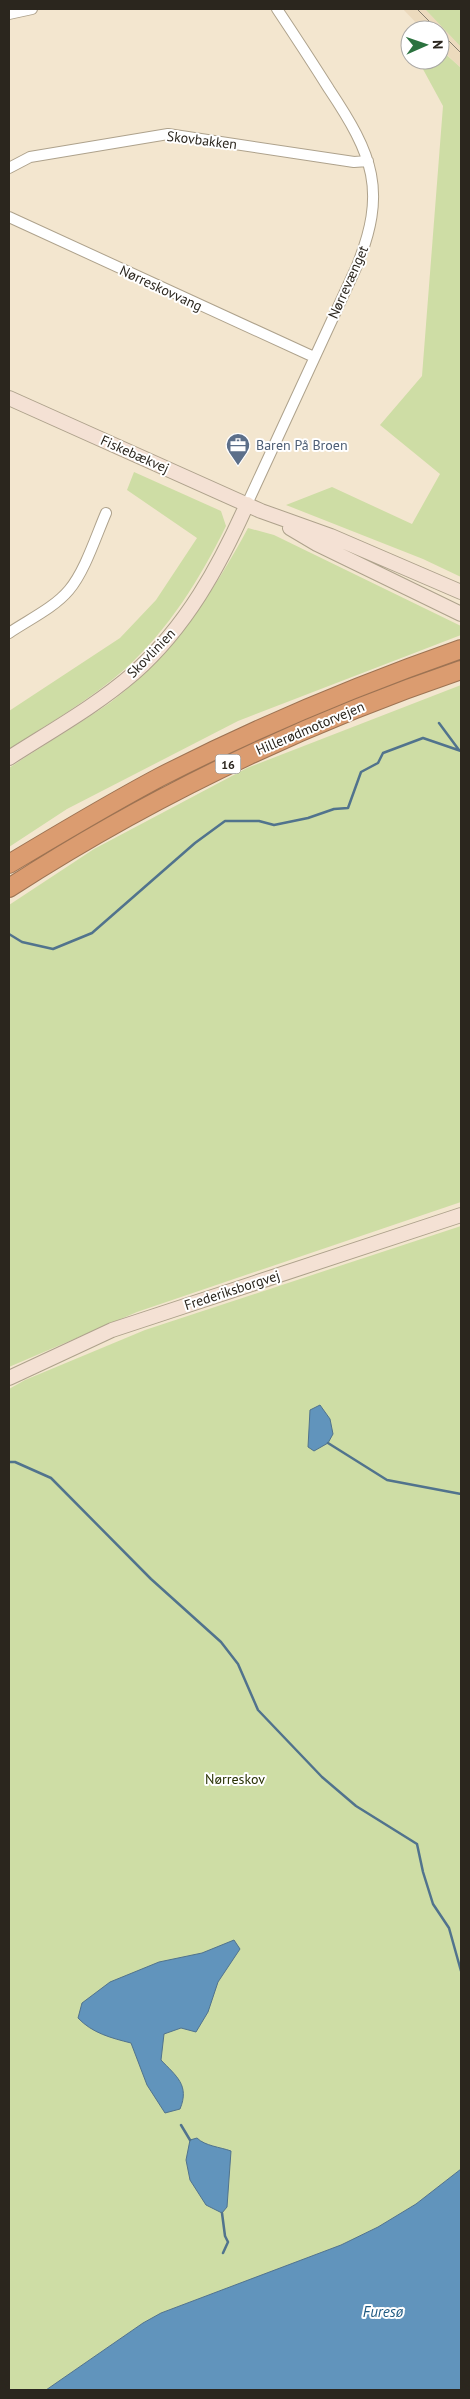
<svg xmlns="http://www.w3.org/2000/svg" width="470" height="2399" font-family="'PT Sans',sans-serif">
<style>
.built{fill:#ecdabd}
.green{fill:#cedda5}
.water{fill:#6194bc;stroke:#51738d}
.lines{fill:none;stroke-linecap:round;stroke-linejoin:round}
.stream{stroke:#51738d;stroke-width:2.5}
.street-casing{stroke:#aea28c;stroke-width:12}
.secondary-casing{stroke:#aea28c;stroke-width:16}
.highway-casing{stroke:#9d7353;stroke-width:20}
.street{stroke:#fff;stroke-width:10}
.secondary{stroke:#f4e1d4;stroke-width:14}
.highway{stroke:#db9c70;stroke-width:18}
.tram{stroke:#877e6f;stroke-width:1}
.labels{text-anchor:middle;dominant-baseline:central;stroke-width:4;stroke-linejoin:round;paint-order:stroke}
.shield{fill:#fff;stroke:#6b6762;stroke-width:1}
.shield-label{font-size:12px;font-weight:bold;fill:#2b261e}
.street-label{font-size:14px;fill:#2b261e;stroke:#fff}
.service-label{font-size:14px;fill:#4e5e75;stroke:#fff;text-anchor:start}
.park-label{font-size:14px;fill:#293204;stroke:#fff}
.water-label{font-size:15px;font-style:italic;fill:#1f5a82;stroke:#fff}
</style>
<rect width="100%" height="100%" fill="#f3e6cf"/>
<path class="built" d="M 403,9 L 425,9 L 461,47 L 461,68 L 440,48 L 440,30 L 423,30 Z"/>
<path class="green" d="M 425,9 L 461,9 L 461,47 Z
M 440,49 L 461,68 L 461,577 L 423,559 L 286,505 L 332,487 L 412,524 L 440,474 L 380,425 L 422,376 L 443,106 L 418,60 L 440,60 Z
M 134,472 L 221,511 L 226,526 C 200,579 169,629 125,669 C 90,700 48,724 9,749 L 9,711 L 120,638 L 156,600 L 197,538 L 127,490 Z
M 248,528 L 274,535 L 461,626 L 461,635 L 238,721 L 67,809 L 9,847 L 9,768 C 42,746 78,725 111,702 C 171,657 213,593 248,528 Z
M 461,685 L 461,1202 L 137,1312 L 9,1367 L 9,905 L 94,849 L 247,768 Z
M 461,1226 L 461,2169 L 416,2204 L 378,2227 L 341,2245 L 161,2313 L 143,2323 L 46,2390 L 9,2390 L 9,1389 L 25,1380 L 145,1330 Z"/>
<path class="water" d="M 320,1405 L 330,1419 L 333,1434 L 328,1443 L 314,1451 L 308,1447 L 310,1410 Z
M 234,1940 L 240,1949 L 218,1982 L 208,2012 L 196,2032 L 181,2028 L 164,2034 L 161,2060 C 176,2076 190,2085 180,2109 L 165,2113 L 147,2085 L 131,2043 C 111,2038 92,2033 78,2018 L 82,2003 L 110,1982 L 159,1962 L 202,1953 Z
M 197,2138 C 205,2146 220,2147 231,2151 L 227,2207 L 222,2213 L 206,2205 L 190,2180 L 186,2160 L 190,2140 Z
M 461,2169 L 461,2390 L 46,2390 L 143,2323 L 161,2313 L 341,2245 L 378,2227 L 416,2204 Z"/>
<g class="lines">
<path class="stream" d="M 439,723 L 459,750
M 9,934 L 22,942 L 53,949 L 92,933 L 195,843 L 225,821 L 259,821 L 274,825 L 308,818 L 334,809 L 348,808 L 361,772 L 378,763 L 383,753 L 423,738 L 461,751
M 328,1443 L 387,1480 L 461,1494
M 9,1462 L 15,1462 L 51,1478 L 151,1579 L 221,1642 L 238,1664 L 258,1710 L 322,1777 L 356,1806 L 417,1844 L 423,1872 L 433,1904 L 449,1928 L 461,1971
M 181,2125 L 190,2140
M 222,2213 L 225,2236 L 228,2242 L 223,2253"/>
<g class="street-casing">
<path id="street" d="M 9,14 L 32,9
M 9,168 L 30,157 L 168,134 L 354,162 L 368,161
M 9,217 L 314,357
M 247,504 L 356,268 C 388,191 373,155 329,89 C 312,62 295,36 277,9
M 9,633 C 28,620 54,608 69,590 C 85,571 96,536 106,513"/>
</g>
<g class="secondary-casing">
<path id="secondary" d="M 9,398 L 261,511 L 331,536 L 461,592
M 290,528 L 317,544 L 461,614
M 9,758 C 51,731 96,706 134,673 C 186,627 219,567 247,504
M 9,1378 L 112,1330 L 461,1215"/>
</g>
<g class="highway-casing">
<path id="highway" d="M 9,864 C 59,834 109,804 160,777 C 258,727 358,685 461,649
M 9,888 C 150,797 302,724 461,670"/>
</g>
<use href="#street" class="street"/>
<use href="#secondary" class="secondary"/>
<use href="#highway" class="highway"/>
<path class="tram" d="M 417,9 L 438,30
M 440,32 L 461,53"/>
</g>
<defs>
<g id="office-pin" transform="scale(1.25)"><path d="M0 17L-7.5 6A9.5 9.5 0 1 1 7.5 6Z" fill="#5c6f8a" stroke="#fff"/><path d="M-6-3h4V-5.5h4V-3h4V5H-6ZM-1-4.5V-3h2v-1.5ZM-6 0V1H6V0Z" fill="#fff"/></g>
</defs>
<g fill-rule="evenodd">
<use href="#office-pin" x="238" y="445"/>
</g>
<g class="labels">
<rect class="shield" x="215.5" y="754.5" width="25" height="19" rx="4"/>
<g class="shield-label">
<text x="228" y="764">16</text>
</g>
<g class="street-label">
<text transform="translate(202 140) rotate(7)">Skovbakken</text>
<text transform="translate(348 282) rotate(-66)">Nørrevænget</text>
<text transform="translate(161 288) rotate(25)">Nørreskovvang</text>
<text transform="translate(135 454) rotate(24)">Fiskebækvej</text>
<text transform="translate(151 653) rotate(-46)">Skovlinien</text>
<text transform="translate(310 728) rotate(-23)">Hillerødmotorvejen</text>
<text transform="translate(232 1290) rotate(-18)">Frederiksborgvej</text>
</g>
<g class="service-label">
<text x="256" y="445">Baren På Broen</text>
</g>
<g class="park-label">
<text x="235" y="1779">Nørreskov</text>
</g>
<g class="water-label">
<text x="383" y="2311">Furesø</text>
</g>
</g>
<rect width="470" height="2399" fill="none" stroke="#2b261e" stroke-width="20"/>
<g transform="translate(425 45) rotate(88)"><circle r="24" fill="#ffffff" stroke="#aaa8a5"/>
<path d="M0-4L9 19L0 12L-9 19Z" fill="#2b723f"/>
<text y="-8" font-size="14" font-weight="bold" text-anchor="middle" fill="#2b261e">N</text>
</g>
</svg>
